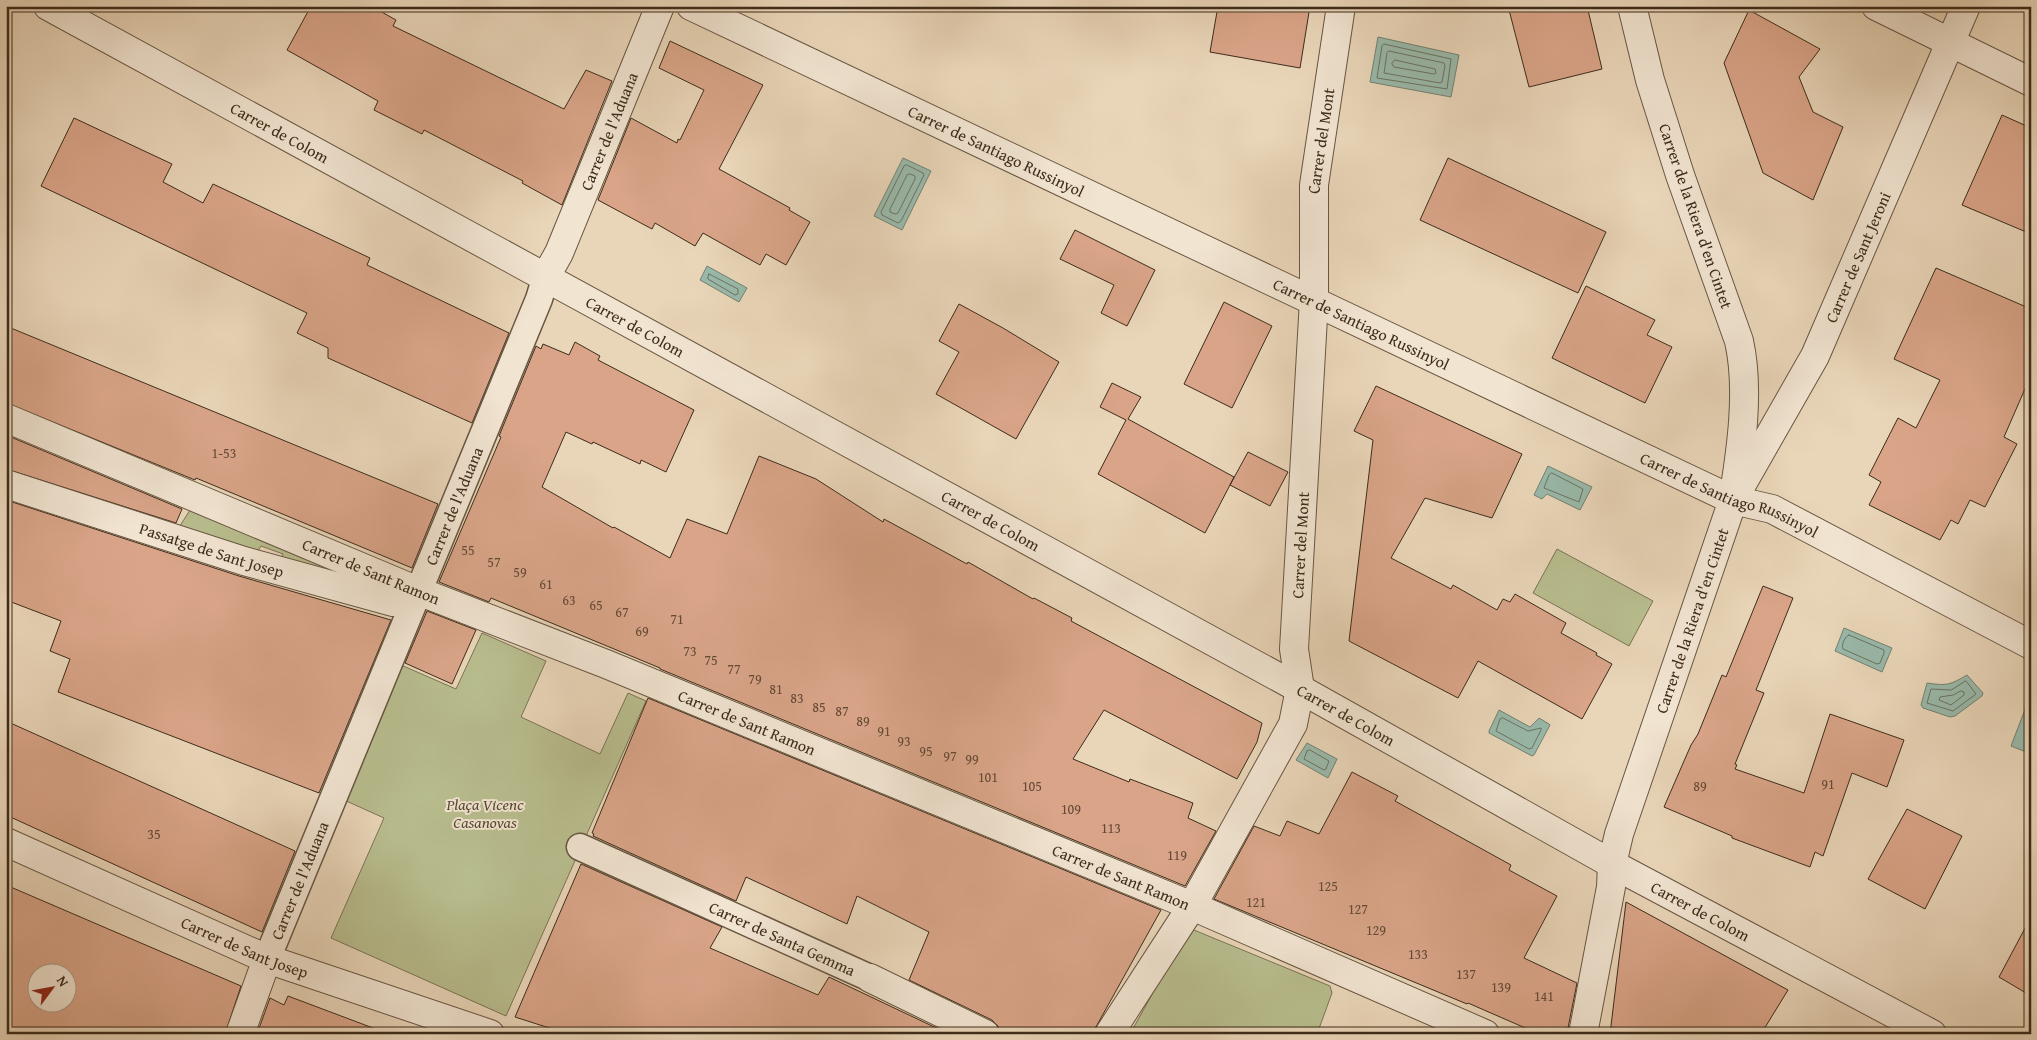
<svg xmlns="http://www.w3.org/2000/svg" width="2037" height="1040" font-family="'Gentium Book Plus',serif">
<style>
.green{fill:#b8bd8e;stroke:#7a7454}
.water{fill:#99b9aa;stroke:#748170}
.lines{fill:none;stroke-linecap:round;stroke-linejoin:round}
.shore{stroke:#6b7262;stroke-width:1}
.building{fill:#d9a488;stroke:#3d2c1a;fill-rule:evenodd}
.pedestrian-casing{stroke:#685642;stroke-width:29}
.minor-casing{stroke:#685642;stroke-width:30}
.pedestrian{stroke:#f1e4d1;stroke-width:26}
.minor{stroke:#f1e4d1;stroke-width:28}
.labels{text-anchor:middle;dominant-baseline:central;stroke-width:4;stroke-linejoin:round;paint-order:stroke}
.number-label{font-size:14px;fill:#644a36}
.street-label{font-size:16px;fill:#3d2c1a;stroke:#f1e4d1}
.park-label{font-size:16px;font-style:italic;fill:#564931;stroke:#f1e4d1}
</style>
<rect width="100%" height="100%" fill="#e9d5b8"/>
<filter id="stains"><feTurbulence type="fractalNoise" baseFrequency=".004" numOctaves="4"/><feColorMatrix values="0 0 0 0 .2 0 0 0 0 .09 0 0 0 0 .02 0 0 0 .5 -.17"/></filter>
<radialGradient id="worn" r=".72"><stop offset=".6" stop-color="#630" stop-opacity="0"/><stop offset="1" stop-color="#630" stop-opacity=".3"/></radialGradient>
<path class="green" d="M 192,507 L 391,587 L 278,564 L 283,554 L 261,546 L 254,557 L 176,532 Z
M 1557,549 L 1653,601 L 1629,646 L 1533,593 Z
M 482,633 L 546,661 L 521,717 L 600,754 L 628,693 L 646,701 L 506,1016 L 331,938 L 384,818 L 342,799 L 401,665 L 456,689 Z
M 1189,928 L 1330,986 L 1332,993 L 1317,1034 L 1130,1034 Z"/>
<path class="water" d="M 1378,37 L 1459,55 L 1451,97 L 1370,82 Z
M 903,158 L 931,171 L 902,230 L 874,216 Z
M 707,266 L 747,288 L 739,302 L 700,280 Z
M 1548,466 L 1592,487 L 1580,510 L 1547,494 L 1542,499 L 1534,495 Z
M 1844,628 L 1892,648 L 1882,672 L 1835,651 Z
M 1967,675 L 1983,693 L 1982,696 L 1955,716 L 1950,717 L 1923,708 L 1921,705 L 1927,683 C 1947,686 1950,685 1967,675 Z
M 2029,699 L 2031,699 L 2031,754 L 2011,746 Z
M 1499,710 L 1530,727 L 1539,718 L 1549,724 L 1550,725 L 1534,755 L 1532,756 L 1489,733 L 1489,731 Z
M 1307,743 L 1337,759 L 1328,778 L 1296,760 Z"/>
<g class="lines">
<path class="shore" d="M 1384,44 L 1451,59 L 1447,89 L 1377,78 L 1382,46 Z
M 1389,51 L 1444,63 L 1445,66 L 1442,82 L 1440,83 L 1384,73 L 1387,53 Z
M 1395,60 L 1435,69 L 1436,73 L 1434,74 L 1394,67 L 1392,64 Z
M 907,165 L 923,173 L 924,175 L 901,221 L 898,223 L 882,215 L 881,212 L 904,166 Z
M 910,174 L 915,176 L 915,179 L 898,213 L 895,214 L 890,212 L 890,209 L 907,175 Z
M 709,274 L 738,289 L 738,294 L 735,295 L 708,279 Z
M 1552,473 L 1583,489 L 1579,502 L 1544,488 L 1549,475 Z
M 1849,635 L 1884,650 L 1884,653 L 1880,663 L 1877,664 L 1843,649 C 1841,645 1845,636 1849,635 Z
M 1966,681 L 1976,694 L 1953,711 L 1927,703 L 1931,689 L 1951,690 Z
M 1961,691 L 1964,692 L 1964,695 L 1951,705 L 1939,700 L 1940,697 L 1953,695 Z
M 1503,718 L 1528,731 L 1541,728 L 1541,730 L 1532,748 L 1529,749 L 1496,731 L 1500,719 Z
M 1310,750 L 1329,761 L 1326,769 L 1324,770 L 1304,759 L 1307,751 Z"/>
</g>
<path class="building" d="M 311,6 L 371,6 L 396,20 L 393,26 L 564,109 L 586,70 L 612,81 L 562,205 L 522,183 L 523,181 L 424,130 L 422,134 L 374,110 L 378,101 L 287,50 Z
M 1218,6 L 1310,6 L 1300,68 L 1210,52 Z
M 1508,6 L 1587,6 L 1602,69 L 1529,87 Z
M 1749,10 L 1820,49 L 1799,77 L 1813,112 L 1843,127 L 1813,200 L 1763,173 L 1724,63 Z
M 670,41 L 763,85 L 719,169 L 790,208 L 789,210 L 810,222 L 786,265 L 766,254 L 760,265 L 703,233 L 695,246 L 655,223 L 652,229 L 598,200 L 631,118 L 677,143 L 678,139 L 680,140 L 704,90 L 659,68 Z
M 2002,115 L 2031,128 L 2031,234 L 1962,205 Z
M 74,118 L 172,164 L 163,182 L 203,203 L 213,184 L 370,258 L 367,265 L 509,333 L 472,423 L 328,358 L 328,348 L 297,333 L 307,313 L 41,186 Z
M 1448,158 L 1606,232 L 1578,293 L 1420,220 Z
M 1075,230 L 1155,270 L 1127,326 L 1101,313 L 1114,285 L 1060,259 Z
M 1936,268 L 2031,309 L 2031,375 L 2004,437 L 2017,444 L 1985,507 L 1970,500 L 1958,524 L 1951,520 L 1940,540 L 1869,505 L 1881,482 L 1869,475 L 1898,418 L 1916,428 L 1940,380 L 1894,359 Z
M 1586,286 L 1655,320 L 1647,335 L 1672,347 L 1645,403 L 1552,358 Z
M 1224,302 L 1272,326 L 1232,408 L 1184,384 Z
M 959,304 L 1003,328 L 1059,362 L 1016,439 L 936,394 L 959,352 L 939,341 Z
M 6,326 L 438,504 L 412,568 L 196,478 L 195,480 L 6,403 Z
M 575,342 L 600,356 L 598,360 L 694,410 L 666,472 L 641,460 L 640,464 L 593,442 L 592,444 L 566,432 L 542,487 L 613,528 L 614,527 L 670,558 L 687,519 L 727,534 L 759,456 L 816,479 L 883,522 L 884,519 L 967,564 L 968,562 L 1033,599 L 1034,598 L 1072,618 L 1071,621 L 1262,723 L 1257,742 L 1237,779 L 1104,710 L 1073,759 L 1129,782 L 1130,779 L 1193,803 L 1188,818 L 1216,831 L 1185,886 L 660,669 L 660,668 L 491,598 L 489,602 L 439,582 L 501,437 L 499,436 L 536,346 L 541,349 L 543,344 L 569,355 Z
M 1112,383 L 1141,397 L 1128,419 L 1234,477 L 1230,485 L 1248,452 L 1288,472 L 1270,506 L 1230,485 L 1205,533 L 1098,474 L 1126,420 L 1100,407 Z
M 1376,386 L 1522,454 L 1492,518 L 1425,498 L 1391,558 L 1451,589 L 1453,585 L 1497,610 L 1503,599 L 1510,602 L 1515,594 L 1566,623 L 1561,633 L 1597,653 L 1596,655 L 1612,664 L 1582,719 L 1478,661 L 1458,698 L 1349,641 L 1373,440 L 1354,431 Z
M 6,435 L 182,509 L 176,523 L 6,469 Z
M 6,500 L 239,576 L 391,620 L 319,793 L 58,692 L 70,659 L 50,651 L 61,621 L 6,600 Z
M 1763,586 L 1793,598 L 1756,690 L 1764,693 L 1735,764 L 1737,765 L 1735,769 L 1804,793 L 1830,714 L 1904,740 L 1887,787 L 1852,773 L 1823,856 L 1815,852 L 1810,867 L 1732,838 L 1732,836 L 1664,807 L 1691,745 L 1698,734 L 1722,675 L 1726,677 Z
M 427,611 L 476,630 L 452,684 L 405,663 Z
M 648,698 L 1161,910 L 1092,1034 L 1000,1034 L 998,1026 L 992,1020 L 909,980 L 929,932 L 857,896 L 847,924 L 746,877 L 736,901 L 593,836 L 594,834 L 592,833 Z
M 6,721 L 295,851 L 262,932 L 6,815 Z
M 1352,772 L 1398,796 L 1395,801 L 1511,865 L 1509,870 L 1557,896 L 1524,958 L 1577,983 L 1568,1028 L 1563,1034 L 1539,1034 L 1468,1003 L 1467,1004 L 1214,899 L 1254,826 L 1280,836 L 1287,821 L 1319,834 Z
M 1907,809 L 1962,836 L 1925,909 L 1868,879 Z
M 581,864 L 722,927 L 710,948 L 818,995 L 829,977 L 949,1034 L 568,1034 L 515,1017 Z
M 6,885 L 241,986 L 225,1034 L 6,1034 ZM 38,972 L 68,972 L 68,1002 L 38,1002 Z
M 1626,902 L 1788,990 L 1761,1034 L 1610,1034 Z
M 2031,917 L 2031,996 L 1999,977 Z
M 288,996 L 381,1031 L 380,1034 L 257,1034 L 270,998 L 284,1005 Z"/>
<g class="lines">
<g class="pedestrian-casing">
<g id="pedestrian">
<path id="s1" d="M 580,847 L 870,978"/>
<path id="s2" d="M 267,959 L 539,299 L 546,276"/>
</g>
</g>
<g class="minor-casing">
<g id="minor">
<path id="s3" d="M 48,6 L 1300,689 L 1612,864 L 1932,1034"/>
<path id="s4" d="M 691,6 L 1733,500 L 1772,509 L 2031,645"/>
<path d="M 1876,6 L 2031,82"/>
<path id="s5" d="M 546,276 L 559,253 L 660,6"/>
<path id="s6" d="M 6,418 L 418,591 L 606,664 L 1192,906 L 1485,1034"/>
<path id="s7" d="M 6,484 L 244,561 L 393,602 L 418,591"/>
<path id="s8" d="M 1742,484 L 1815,356 L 1966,6"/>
<path id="s9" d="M 6,842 L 267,959 L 490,1034"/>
<path d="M 870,978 L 985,1034"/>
<path d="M 240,1034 L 267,959"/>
<path id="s10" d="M 1109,1034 L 1192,906 L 1293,724 L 1300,689 L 1294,649 L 1314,300 L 1314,185 L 1341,6"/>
<path id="s11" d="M 1583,1034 L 1611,887 L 1612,864 L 1619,834 L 1733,500 C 1741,451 1750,390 1739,341 L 1680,175 L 1650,80 L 1632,6"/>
</g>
</g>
<use href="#pedestrian" class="pedestrian"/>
<use href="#minor" class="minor"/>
</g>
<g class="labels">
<g class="number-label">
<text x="224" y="453">1-53</text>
<text x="468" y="550">55</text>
<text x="494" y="562">57</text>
<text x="520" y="572">59</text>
<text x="546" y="584">61</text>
<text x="569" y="600">63</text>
<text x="596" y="605">65</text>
<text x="622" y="612">67</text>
<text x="677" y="619">71</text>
<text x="642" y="631">69</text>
<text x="690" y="651">73</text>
<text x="711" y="660">75</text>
<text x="734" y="669">77</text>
<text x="755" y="679">79</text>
<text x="776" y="689">81</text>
<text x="797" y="698">83</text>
<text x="819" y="707">85</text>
<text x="842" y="711">87</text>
<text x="863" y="721">89</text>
<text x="884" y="731">91</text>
<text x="904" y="741">93</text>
<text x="926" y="751">95</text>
<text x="950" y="756">97</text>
<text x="972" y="759">99</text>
<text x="988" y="777">101</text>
<text x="1828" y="784">91</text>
<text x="1032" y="786">105</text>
<text x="1700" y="786">89</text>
<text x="1071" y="809">109</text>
<text x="1111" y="828">113</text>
<text x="154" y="834">35</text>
<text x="1177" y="855">119</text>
<text x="1328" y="886">125</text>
<text x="1256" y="902">121</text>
<text x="1358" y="909">127</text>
<text x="1376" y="930">129</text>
<text x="1418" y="954">133</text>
<text x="1466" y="974">137</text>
<text x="1501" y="987">139</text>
<text x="1544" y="996">141</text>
</g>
<g class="street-label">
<text stroke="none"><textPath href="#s5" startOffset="158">Carrer de l'Aduana</textPath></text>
<text stroke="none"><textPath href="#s3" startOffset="264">Carrer de Colom</textPath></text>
<text stroke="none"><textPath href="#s10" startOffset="946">Carrer del Mont</textPath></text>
<text stroke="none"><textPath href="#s4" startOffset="338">Carrer de Santiago Russinyol</textPath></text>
<text transform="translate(1696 216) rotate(71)">Carrer de la Riera d'en Cintet</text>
<text stroke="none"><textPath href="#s8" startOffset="255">Carrer de Sant Jeroni</textPath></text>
<text stroke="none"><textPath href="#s4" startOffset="742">Carrer de Santiago Russinyol</textPath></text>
<text stroke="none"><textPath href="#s3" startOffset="669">Carrer de Colom</textPath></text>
<text stroke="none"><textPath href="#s4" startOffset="1148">Carrer de Santiago Russinyol</textPath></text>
<text stroke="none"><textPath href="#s2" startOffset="490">Carrer de l'Aduana</textPath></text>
<text stroke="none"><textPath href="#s3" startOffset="1074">Carrer de Colom</textPath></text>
<text stroke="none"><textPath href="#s10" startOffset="541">Carrer del Mont</textPath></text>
<text stroke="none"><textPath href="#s7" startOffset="216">Passatge de Sant Josep</textPath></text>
<text stroke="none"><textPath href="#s6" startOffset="396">Carrer de Sant Ramon</textPath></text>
<text stroke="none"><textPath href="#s11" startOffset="429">Carrer de la Riera d'en Cintet</textPath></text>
<text stroke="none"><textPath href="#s3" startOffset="1479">Carrer de Colom</textPath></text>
<text stroke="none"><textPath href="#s6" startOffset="801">Carrer de Sant Ramon</textPath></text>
<text stroke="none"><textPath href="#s6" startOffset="1206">Carrer de Sant Ramon</textPath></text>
<text stroke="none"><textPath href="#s2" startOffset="85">Carrer de l'Aduana</textPath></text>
<text stroke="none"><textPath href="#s3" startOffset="1884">Carrer de Colom</textPath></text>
<text stroke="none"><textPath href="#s1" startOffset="222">Carrer de Santa Gemma</textPath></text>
<text stroke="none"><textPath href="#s9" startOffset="261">Carrer de Sant Josep</textPath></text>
</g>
<g class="park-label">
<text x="485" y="804">Plaça Vicenc<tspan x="485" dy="18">Casanovas</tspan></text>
</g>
</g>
<rect width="2037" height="1040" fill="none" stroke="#e9d5b8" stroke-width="25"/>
<rect x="8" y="8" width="2022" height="1025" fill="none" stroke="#3d2c1a" stroke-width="2.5"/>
<rect x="12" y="12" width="2012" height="1015" fill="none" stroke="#3d2c1a"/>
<g transform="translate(52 988) rotate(58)"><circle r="24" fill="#f1e4d1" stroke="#a99a88"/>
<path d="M0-4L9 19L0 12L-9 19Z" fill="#8f2418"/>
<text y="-8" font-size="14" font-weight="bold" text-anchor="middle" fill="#3d2c1a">N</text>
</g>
<rect width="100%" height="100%" filter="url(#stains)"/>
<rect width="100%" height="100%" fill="url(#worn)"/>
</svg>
